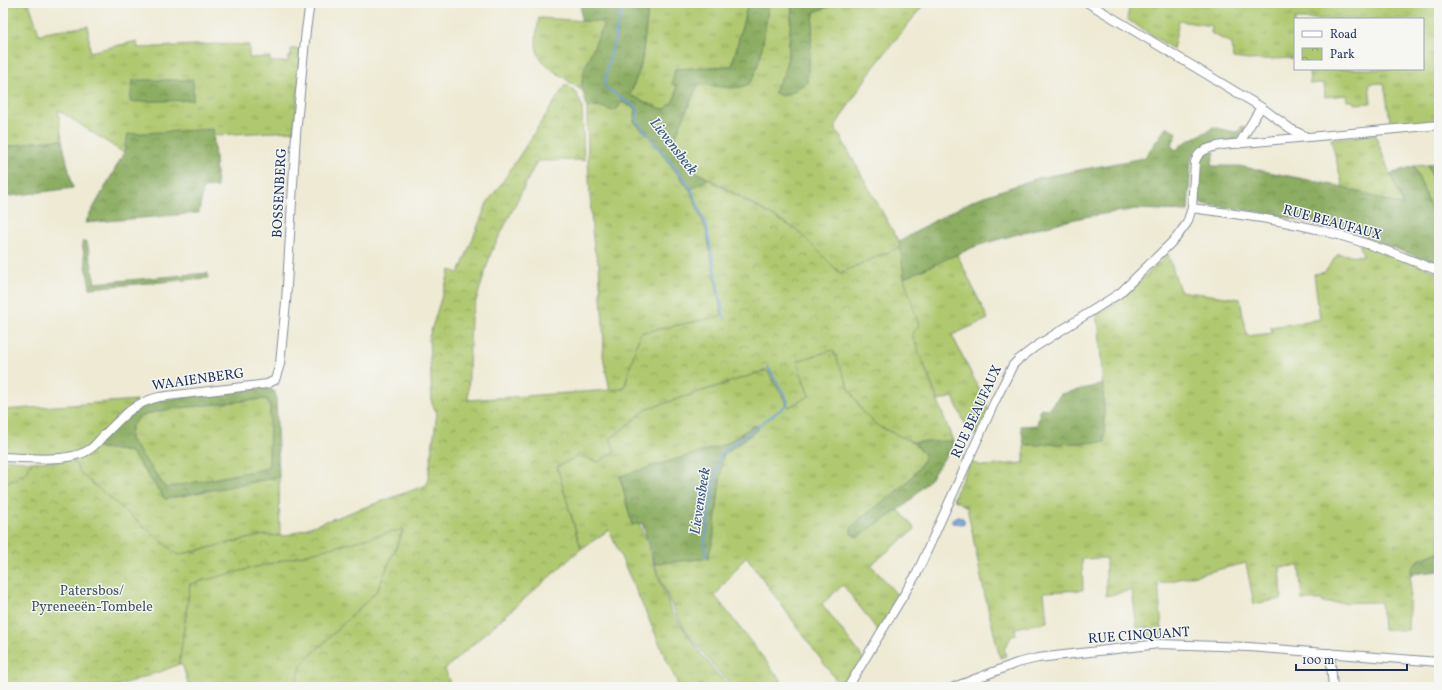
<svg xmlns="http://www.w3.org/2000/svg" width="1442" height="690" font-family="Vollkorn,serif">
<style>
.grass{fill:url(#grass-tufts);stroke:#667c66}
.forest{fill:url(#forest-crowns);stroke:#546e60;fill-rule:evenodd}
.park{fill:url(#park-crowns);stroke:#667c66}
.water{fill:url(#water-waves);stroke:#45669a}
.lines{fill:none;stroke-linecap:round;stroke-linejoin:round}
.stream{stroke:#6f9dd7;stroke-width:2}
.minor-casing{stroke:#848c99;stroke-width:10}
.minor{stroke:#fff;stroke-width:8}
.labels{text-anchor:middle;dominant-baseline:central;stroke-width:3;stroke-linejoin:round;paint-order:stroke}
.street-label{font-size:14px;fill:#1b2f5e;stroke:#f6f6f2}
.park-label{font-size:14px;fill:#405662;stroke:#f6f6f2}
.water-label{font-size:15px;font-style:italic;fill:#385688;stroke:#f6f6f2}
</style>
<defs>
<pattern id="grass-tufts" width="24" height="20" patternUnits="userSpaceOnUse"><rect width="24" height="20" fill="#b0c96f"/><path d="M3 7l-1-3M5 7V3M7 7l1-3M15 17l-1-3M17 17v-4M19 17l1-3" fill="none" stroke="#8ea45e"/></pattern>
<pattern id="forest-crowns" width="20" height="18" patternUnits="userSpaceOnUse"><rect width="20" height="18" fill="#8cad62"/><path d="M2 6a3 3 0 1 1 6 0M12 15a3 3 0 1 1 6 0" fill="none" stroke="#728d54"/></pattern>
<pattern id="park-crowns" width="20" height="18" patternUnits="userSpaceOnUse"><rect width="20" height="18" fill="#b0c96f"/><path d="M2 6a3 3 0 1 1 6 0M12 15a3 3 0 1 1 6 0" fill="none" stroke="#8ea45e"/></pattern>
<pattern id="water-waves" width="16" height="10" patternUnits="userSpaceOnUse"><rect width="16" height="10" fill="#6f9dd7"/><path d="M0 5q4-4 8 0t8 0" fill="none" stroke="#5a80b2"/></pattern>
</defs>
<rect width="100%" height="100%" fill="#f6f6f2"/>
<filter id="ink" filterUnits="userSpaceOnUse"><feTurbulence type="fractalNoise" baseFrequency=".025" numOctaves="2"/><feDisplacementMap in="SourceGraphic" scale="8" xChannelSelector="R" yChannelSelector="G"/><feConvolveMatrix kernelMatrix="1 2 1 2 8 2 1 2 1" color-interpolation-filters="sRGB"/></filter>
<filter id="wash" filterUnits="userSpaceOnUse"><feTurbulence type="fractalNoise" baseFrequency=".012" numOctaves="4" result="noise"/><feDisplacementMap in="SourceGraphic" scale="16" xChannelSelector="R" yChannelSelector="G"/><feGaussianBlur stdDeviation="0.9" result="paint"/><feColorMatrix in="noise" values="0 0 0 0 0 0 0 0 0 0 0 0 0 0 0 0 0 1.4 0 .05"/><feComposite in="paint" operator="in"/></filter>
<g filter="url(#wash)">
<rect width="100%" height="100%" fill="#eeead4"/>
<path class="grass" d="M 3,3 L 29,3 L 39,34 L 88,26 L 90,52 L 137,41 L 138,48 L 216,44 L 249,45 L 249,58 L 270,57 L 270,62 L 288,62 L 288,57 L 291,56 L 291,49 L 303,49 L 294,131 L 213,135 L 213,129 L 124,153 L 58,110 L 62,140 L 33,142 L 3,148 Z
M 649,3 L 748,3 L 732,66 L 675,69 C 677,87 680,96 666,109 L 658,108 L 630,95 L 641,65 Z
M 769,3 L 793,3 L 792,5 L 788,57 L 783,76 L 776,87 L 775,93 L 807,82 L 814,12 L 839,3 L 925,3 L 870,72 L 836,125 L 836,129 L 899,242 L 900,247 L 840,273 L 797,230 L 682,163 L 672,149 L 677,133 L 698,83 L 732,88 L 760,58 Z
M 1130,3 L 1439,3 L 1439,89 L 1438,89 L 1439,121 L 1391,126 L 1384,83 L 1369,84 L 1371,103 L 1354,104 L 1353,101 L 1347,101 L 1347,95 L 1325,97 L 1324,83 L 1310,84 L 1309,69 L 1423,69 L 1423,19 L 1295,19 L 1295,58 L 1248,60 L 1233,58 L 1232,44 L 1211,33 L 1212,26 L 1179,21 L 1173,49 L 1127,19 Z
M 539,18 L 605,22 L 582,82 L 584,91 C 576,88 570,82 563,77 C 534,59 533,51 539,18 Z
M 622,102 L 637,109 L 634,122 L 648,135 L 690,190 L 706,229 L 722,316 L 640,333 L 624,389 L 610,390 L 605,367 L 603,355 L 604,342 L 599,265 L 594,248 L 592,229 L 588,159 L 587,108 C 599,103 604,110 616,110 Z
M 1375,134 L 1390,174 L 1404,207 L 1343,187 L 1331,139 Z
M 1428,165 L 1439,198 L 1439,221 L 1436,221 L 1414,166 Z
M 1359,243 L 1439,273 L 1439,552 L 1419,560 L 1411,569 L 1408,630 L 1383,630 L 1381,602 L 1323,603 L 1322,600 L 1302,600 L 1299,566 L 1280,567 L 1282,599 L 1254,604 L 1246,563 L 1158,584 L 1163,640 L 1149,642 L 1148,627 L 1137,628 L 1132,590 L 1106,596 L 1106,558 L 1082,559 L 1083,590 L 1044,592 L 1047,622 L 1015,628 L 1016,635 L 1012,636 L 1004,649 L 1006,656 L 1000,658 L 984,592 L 967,507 L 953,499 L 970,462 L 983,466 L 1024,463 L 1024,445 L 1104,442 L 1104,406 L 1099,327 L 1095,315 L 1116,302 L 1132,289 L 1168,254 L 1180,291 L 1240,299 L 1247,336 L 1272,333 L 1271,327 L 1320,319 L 1314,274 L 1325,272 L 1338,254 L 1363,256 Z
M 957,254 L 988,319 L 952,335 L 989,409 L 975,436 L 964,422 L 953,397 L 938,401 L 912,334 L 904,278 Z
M 833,349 L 849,388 L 878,426 L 913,442 L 925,455 C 916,482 880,503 859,519 L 857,536 L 899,510 L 915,529 L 871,565 L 899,597 L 879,632 L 843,585 L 822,604 L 864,659 L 847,687 L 841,687 L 746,556 L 715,596 L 786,687 L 732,687 C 714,665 694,645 680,621 C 669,603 662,583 655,564 L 708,558 L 716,514 L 723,455 L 759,429 L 755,425 L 724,445 L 620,477 L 632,525 L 639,523 L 671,611 L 701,654 L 729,687 L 679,687 L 609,530 L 581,549 L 557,467 L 579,455 L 598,462 L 615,452 L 610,439 L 647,409 L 767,370 L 789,407 L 809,396 L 797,361 Z
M 262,399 L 267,400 L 270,405 L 269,466 L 264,469 L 166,488 L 130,439 L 131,427 L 137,419 L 147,414 L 170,409 Z
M 137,400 L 89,446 C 68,460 28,454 3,454 L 3,410 Z
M 96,447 L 131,452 L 165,499 L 279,477 L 280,536 L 264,535 L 178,555 L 81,474 L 73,460 Z
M 3,459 L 31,462 L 28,471 L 18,479 L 12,479 L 3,486 Z
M 404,528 L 377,591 L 302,664 L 295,687 L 189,687 L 183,666 L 179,664 L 190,584 Z"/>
<path class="forest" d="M 581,3 L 649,3 L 641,65 L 630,95 L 658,108 L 665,109 C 673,102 677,97 677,86 L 672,84 L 675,69 L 732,66 L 748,3 L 769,3 C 766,19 761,77 747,85 C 736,91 710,85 698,84 L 677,133 L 672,149 L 682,163 L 708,179 L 690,190 L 648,135 L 634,122 L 636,109 L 622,102 L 616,110 L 613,111 C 602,108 599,103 587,108 C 586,100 581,89 582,81 C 583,65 599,39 604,22 L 581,21 Z
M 793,3 L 839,3 L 814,12 L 807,82 L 791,93 L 781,96 L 775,93 L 776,87 L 783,76 L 788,57 L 792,5 Z
M 133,80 L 193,80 L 193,100 L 130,102 Z
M 1167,126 L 1177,133 L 1171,146 L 1176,150 L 1184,143 L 1208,131 L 1213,127 L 1235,132 L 1238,132 L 1242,126 L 1246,128 L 1238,139 C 1220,144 1199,139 1191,159 L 1188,211 L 1136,209 L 1084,217 L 1042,227 L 976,246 L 904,278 L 899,242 L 934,221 L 976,199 L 1038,178 L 1138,159 L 1145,157 Z
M 213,129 L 217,187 L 203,188 L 199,213 L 85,223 L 124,153 L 128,134 Z
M 62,140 L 73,188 L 3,197 L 3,148 L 33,142 Z
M 1211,151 L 1215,152 L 1211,166 L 1239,166 L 1343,187 L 1404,206 L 1390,174 L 1414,166 L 1436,221 L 1439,221 L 1439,265 L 1340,228 L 1259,212 L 1196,203 L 1197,164 L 1200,158 Z
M 1434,163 L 1439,175 L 1439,198 L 1428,165 Z
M 82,242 L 87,242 L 95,283 L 208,273 L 208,278 L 90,288 Z
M 1103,384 L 1105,442 L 1024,445 L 1021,426 L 1037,425 L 1041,408 L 1048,409 L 1061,394 Z
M 268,387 L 275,392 L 276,397 L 279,477 L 165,499 L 131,452 L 96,447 L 132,411 L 153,401 ZM 262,399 L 267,400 L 270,405 L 269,466 L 264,469 L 166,488 L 130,439 L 131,427 L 137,419 L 147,414 L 170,409 Z
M 755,425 L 759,428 L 723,455 L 713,540 L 708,558 L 655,564 L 642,523 L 632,525 L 620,476 L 724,445 Z
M 953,441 L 952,447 L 930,479 L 906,505 L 857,537 L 851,534 L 851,528 C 873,504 915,487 925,455 L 913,442 Z
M 1438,552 L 1439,552 L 1439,571 L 1411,574 L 1411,569 L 1419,560 Z"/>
<path class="park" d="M 566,84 L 577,94 L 582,106 L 584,160 L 537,161 L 491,253 L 471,317 L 468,400 L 624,389 L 640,333 L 722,316 L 706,229 L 690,190 L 708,179 L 797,230 L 840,273 L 900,247 L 904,278 L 919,325 L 912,334 L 953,441 L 913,442 L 878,426 L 864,414 L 849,388 L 833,350 L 797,361 L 809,396 L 789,407 L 767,370 L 647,409 L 610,439 L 615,451 L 598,462 L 579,455 L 557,467 L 581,549 L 445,669 L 451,687 L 295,687 L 302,664 L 377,591 L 404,529 L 190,584 L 179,664 L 165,670 L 114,687 L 3,687 L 3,486 L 12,479 L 18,479 L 28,471 L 31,462 L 73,460 L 81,474 L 178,555 L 264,535 L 285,536 L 427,485 L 437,413 L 432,404 L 429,337 L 450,270 L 459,273 L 487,203 L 503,181 Z"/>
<path class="water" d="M 957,516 L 963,518 L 965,522 L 963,524 L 952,523 L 952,519 Z"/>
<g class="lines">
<path class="stream" d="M 623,3 L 604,83 L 605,87 L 638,109 L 637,121 L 640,125 L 691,188 L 707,228 L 723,312 L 725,318
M 706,557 L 705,542 L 719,457 L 722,452 L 783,408 L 788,402 L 785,396 L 768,367"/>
</g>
</g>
<g filter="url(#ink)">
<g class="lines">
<g class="minor-casing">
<path id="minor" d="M 1088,3 L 1261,107 L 1291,129 L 1307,137
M 1239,144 L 1261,107
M 1192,208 C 1236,214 1281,220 1324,231 C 1363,241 1401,256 1439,271
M 3,457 C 26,458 71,463 90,449 C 95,446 99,440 103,436 C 123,417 131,404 159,397 L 267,384 L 275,380 L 280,364 L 286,302 L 296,134 L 306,30 L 310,3
M 1330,653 L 1333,687
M 848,687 L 917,573 L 995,401 L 1013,365 L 1018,360 L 1035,347 L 1120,293 L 1176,238 L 1187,223 L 1192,208 L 1195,162 C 1199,149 1210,148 1222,145 L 1439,125
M 954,687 L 1017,663 L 1038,658 L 1159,644 L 1249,647 L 1439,662"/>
</g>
<use href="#minor" class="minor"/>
</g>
</g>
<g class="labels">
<g class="street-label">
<text transform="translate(280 193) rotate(-87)">BOSSENBERG</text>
<text transform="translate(1332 223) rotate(15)">RUE BEAUFAUX</text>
<text transform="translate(198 380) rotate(-8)">WAAIENBERG</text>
<text transform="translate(977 412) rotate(-65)">RUE BEAUFAUX</text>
<text transform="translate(1139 636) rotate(-4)">RUE CINQUANT</text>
</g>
<g class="park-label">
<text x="92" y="591">Patersbos/<tspan x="92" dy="16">Pyreneeën-Tombele</tspan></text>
</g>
<g class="water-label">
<text transform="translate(673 147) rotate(52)">Lievensbeek</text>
<text transform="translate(701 501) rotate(-81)">Lievensbeek</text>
</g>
</g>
<rect width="1442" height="690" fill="none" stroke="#f6f6f2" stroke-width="16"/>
<rect x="1294" y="18" width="130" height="52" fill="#f6f6f2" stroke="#9ea6b7"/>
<rect x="1302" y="31" width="20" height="6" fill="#ffffff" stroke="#9ea6b7"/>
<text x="1330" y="38" font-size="12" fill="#1b2f5e">Road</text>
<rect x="1302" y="48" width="20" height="12" fill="url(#park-crowns)" stroke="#9ea6b7"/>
<text x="1330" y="58" font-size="12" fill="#1b2f5e">Park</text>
<path d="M1296 664v6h111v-6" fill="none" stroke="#1b2f5e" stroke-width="2"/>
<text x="1302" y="664" font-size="12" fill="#1b2f5e" stroke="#f6f6f2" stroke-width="3" paint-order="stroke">100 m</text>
</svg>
